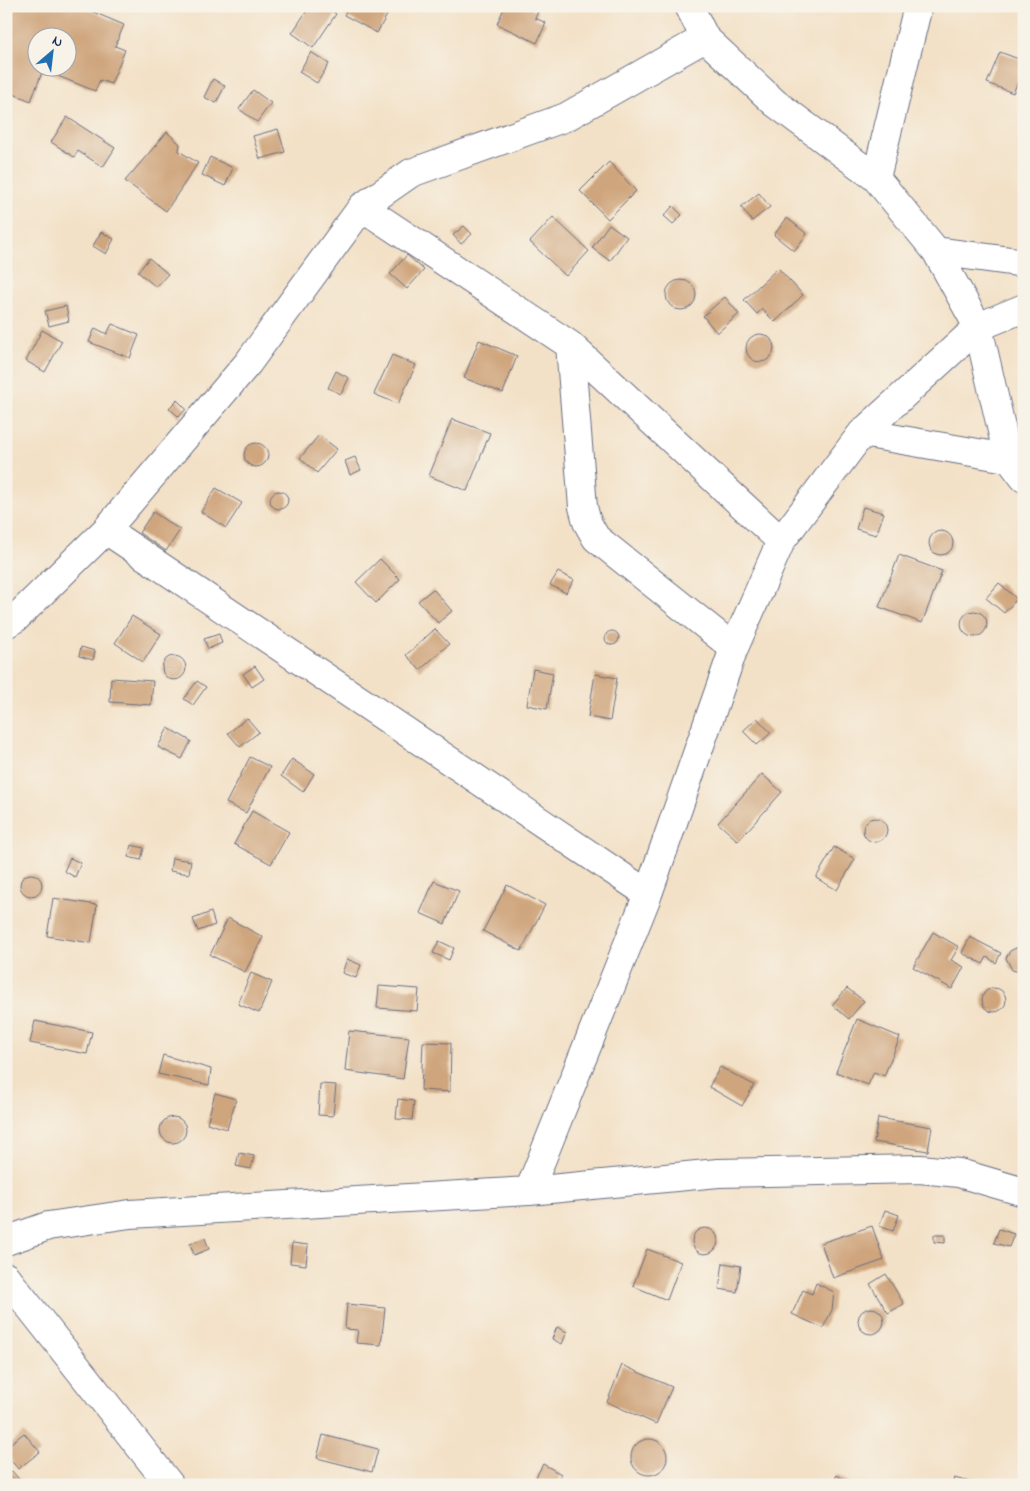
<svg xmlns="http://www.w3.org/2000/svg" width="1030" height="1491" font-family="'Indie Flower',sans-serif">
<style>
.building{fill:#cfa57d;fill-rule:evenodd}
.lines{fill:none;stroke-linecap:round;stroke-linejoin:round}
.minor-casing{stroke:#676d83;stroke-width:30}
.tertiary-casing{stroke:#676d83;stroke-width:30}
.minor{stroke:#fff;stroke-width:28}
.tertiary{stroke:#fff;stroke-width:28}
</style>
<rect width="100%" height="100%" fill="#f7f3e8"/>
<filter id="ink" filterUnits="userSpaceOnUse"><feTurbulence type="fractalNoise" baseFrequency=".02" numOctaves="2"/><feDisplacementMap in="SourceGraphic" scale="10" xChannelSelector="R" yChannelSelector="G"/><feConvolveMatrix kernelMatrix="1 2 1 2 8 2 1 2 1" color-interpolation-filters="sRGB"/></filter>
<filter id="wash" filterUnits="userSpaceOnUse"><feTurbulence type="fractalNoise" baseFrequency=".0096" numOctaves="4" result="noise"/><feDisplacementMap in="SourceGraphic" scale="20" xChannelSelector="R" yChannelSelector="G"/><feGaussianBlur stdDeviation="1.12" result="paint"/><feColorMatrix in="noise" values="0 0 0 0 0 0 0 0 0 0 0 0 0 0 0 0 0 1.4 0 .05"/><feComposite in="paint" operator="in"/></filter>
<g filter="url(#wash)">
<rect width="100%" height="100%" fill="#f3e1c7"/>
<g id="blocks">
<path class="building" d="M 6,6 L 79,6 L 124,25 L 115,46 L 125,50 L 111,84 L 100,80 L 95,91 L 43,70 L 31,101 L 6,91 ZM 38,38 L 68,38 L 68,68 L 38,68 Z
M 164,6 L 184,6 L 173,10 Z
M 310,6 L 326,6 L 336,14 L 313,48 L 292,33 Z
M 349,6 L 392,6 L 377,33 L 344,15 Z
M 505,6 L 532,6 L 531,9 L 538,12 L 535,18 L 546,23 L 537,43 L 497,24 Z
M 311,52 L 329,64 L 317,83 L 299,72 Z
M 1000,52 L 1024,61 L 1024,68 L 1013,93 L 987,83 Z
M 213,79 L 225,86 L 216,103 L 204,97 Z
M 253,90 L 271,103 L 257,122 L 239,109 Z
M 67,117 L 115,148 L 103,167 L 78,151 L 74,157 L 51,142 Z
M 278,129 L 285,152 L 260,159 L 253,136 Z
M 167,132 L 180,144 L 179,151 L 198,163 L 166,211 L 125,181 Z
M 210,157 L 233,168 L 225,186 L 202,175 Z
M 609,162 L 636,191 L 608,219 L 580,191 Z
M 759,193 L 770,207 L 752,221 L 741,207 Z
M 673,206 L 682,215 L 673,224 L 664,216 Z
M 553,217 L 589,251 L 566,276 L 530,242 Z
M 787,218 L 807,234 L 794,251 L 774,235 Z
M 609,224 L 627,237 L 610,261 L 592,248 Z
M 464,226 L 472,234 L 461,244 L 453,235 Z
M 101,232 L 114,239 L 106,254 L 93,246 Z
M 407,255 L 424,270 L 407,289 L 390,274 Z
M 149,258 L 168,274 L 156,287 L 138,272 Z
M 778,268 L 803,295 L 775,322 L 762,309 L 757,314 L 744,300 Z
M666 295a15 15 0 1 1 30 0a15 15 0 1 1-30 0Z
M 725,297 L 739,314 L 717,333 L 703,316 Z
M 66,306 L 69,321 L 49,326 L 45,311 Z
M 112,324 L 139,335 L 130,358 L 89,342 L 95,328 L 107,334 Z
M 42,330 L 62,341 L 45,372 L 26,361 Z
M746 348a14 14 0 1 1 28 0a14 14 0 1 1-28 0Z
M 479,340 L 517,356 L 503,393 L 464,378 Z
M 392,355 L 416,365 L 398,404 L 374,394 Z
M 336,371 L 349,378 L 341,394 L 328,388 Z
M 177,400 L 186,409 L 179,417 L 169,408 Z
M 452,419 L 490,433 L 467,491 L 429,476 Z
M 319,435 L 337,449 L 317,473 L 300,458 Z
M244 455a12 12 0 1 1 24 0a12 12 0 1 1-24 0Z
M 355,457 L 361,470 L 350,475 L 345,461 Z
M 216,488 L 242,503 L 226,528 L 201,512 Z
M270 500a9 9 0 1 1 18 0a9 9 0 1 1-18 0Z
M 863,507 L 884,513 L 876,535 L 856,529 Z
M 153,512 L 180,530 L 166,551 L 139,533 Z
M929 543a12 12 0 1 1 24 0a12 12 0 1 1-24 0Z
M 899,555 L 942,571 L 922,623 L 879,607 Z
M 380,559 L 400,579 L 376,603 L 356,582 Z
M 558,572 L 574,580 L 566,593 L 550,585 Z
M 999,583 L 1017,599 L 1004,613 L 986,598 Z
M 433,589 L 452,611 L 438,623 L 418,601 Z
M961 624a13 13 0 1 1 26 0a13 13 0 1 1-26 0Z
M 132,616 L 161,634 L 143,662 L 115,643 Z
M 435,629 L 449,644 L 420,670 L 406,655 Z
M605 638a7 7 0 1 1 14 0a7 7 0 1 1-14 0Z
M 219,634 L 222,643 L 208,649 L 204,639 Z
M 81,647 L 95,651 L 93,660 L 79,656 Z
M162 668a12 12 0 1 1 24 0a12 12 0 1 1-24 0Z
M 255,666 L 264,679 L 252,687 L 243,674 Z
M 533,669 L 553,673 L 547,709 L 527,705 Z
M 595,674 L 617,678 L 610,721 L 588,717 Z
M 111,678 L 153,681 L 151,705 L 110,702 Z
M 197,681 L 206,687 L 193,705 L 184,699 Z
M 247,718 L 259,732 L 240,747 L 228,733 Z
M 757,718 L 771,733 L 757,745 L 743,731 Z
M 168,728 L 191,741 L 182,759 L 158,747 Z
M 250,757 L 270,767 L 246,813 L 226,803 Z
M 292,759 L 314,774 L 303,792 L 281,776 Z
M 762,774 L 782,792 L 738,841 L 718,823 Z
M 252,811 L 289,832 L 271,864 L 234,844 Z
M863 830a12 12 0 1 1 24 0a12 12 0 1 1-24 0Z
M 131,845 L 144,848 L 141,860 L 128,857 Z
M 834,847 L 855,859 L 837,890 L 816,878 Z
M 70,858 L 81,863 L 75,877 L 64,871 Z
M 172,858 L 191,861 L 189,874 L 170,871 Z
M20 885a11 11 0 1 1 22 0a11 11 0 1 1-22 0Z
M 434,881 L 459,891 L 445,924 L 420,913 Z
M 507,885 L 545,905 L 521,951 L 483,931 Z
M 53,898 L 97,905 L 91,943 L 47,936 Z
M 211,912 L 215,925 L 198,931 L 193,919 Z
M 228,918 L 263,937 L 245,972 L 210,955 Z
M 933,932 L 959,947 L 951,960 L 964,967 L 952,989 L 913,967 Z
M 970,937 L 1001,953 L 996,963 L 987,957 L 983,964 L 962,953 Z
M 439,941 L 454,948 L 449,960 L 433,953 Z
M 1018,947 L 1024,948 L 1024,971 L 1020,972 L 1012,970 L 1006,958 L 1010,951 Z
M 347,959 L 361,965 L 356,978 L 342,973 Z
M 251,973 L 272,982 L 259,1013 L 238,1004 Z
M 379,986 L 419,989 L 417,1011 L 377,1008 Z
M982 1000a12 12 0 1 1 24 0a12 12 0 1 1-24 0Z
M 847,988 L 864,1001 L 849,1019 L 832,1005 Z
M 857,1019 L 900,1037 L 884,1076 L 874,1072 L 868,1085 L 836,1072 Z
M 35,1021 L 92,1032 L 87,1054 L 30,1043 Z
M 349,1031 L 409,1037 L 403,1079 L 345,1071 Z
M 423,1042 L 451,1043 L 450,1092 L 421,1090 Z
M 163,1055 L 211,1069 L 209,1085 L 158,1074 Z
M 720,1067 L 754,1085 L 742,1106 L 709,1087 Z
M 320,1084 L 336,1085 L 333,1116 L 318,1115 Z
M 215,1093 L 236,1099 L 227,1129 L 207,1123 Z
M 398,1099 L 414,1101 L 412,1120 L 396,1119 Z
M160 1130a13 13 0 1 1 26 0a13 13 0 1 1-26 0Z
M 878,1118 L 932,1127 L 928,1151 L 874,1142 Z
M 239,1153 L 254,1156 L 251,1169 L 236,1166 Z
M 885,1210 L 899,1215 L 893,1231 L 879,1226 Z
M 872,1226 L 884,1260 L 833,1278 L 821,1243 Z
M692 1241a13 13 0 1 1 26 0a13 13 0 1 1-26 0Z
M 999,1229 L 1014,1234 L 1009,1247 L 994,1243 Z
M 934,1235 L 945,1235 L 945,1243 L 934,1242 Z
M 205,1238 L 209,1249 L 194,1255 L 190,1244 Z
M 292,1243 L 308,1245 L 306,1265 L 290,1263 Z
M 647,1249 L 681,1262 L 667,1300 L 633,1286 Z
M 723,1263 L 741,1266 L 737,1292 L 719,1289 Z
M 886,1274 L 904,1304 L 888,1313 L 870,1284 Z
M 816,1283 L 834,1292 L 832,1310 L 823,1328 L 792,1314 L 803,1290 L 812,1294 Z
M 347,1304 L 385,1308 L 381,1345 L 356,1343 L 358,1330 L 345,1329 Z
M858 1321a13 13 0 1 1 26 0a13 13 0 1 1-26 0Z
M 557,1327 L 567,1332 L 562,1344 L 552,1339 Z
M 622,1365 L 672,1387 L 656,1424 L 607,1402 Z
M 24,1433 L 40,1452 L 18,1469 L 6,1454 L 6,1447 Z
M 323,1435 L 378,1449 L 372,1472 L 317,1458 Z
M631 1457a18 18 0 1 1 36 0a18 18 0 1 1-36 0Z
M 543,1464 L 561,1474 L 555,1485 L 544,1485 L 535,1479 Z
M 12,1471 L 24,1485 L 6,1485 L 6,1477 Z
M 837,1475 L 853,1485 L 831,1485 Z
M 954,1478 L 978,1484 L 978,1485 L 952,1485 Z"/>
</g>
</g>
<g filter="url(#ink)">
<use href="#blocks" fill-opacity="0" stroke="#676d83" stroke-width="1"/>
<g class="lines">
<g class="minor-casing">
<path id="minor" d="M 689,6 L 705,38 L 775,103 L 876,178 L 936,251 L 978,327 L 1008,457 L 1024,478
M 876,178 L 918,6
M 362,207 L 570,345 L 781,541
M 936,251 L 1024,263
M 570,345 L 583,507 L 587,522 L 596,538 L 734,648
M 862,433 L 1024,461
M 106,530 L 648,894
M 6,624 L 16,618 L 106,530 L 248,363 L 362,207 L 411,173 L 566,117 L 705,38
M 529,1191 L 648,894 L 734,648 L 781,541 L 862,433 L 978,327 L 1024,308
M 6,1241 L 48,1226 L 130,1214 L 529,1191 L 718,1173 L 920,1169 L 959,1173 L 1024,1192"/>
</g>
<g class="tertiary-casing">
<path id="tertiary" d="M 6,1277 L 170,1485"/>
</g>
<use href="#minor" class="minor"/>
<use href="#tertiary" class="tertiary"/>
</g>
</g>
<rect width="1030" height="1491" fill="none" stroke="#f7f3e8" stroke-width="25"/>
<g transform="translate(52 52) rotate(28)"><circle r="24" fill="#f7f3e8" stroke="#9fa5b1"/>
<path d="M0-4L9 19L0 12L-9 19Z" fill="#1f6fb2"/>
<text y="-8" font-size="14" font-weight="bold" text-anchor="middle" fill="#1b2f5e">N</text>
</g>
</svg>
